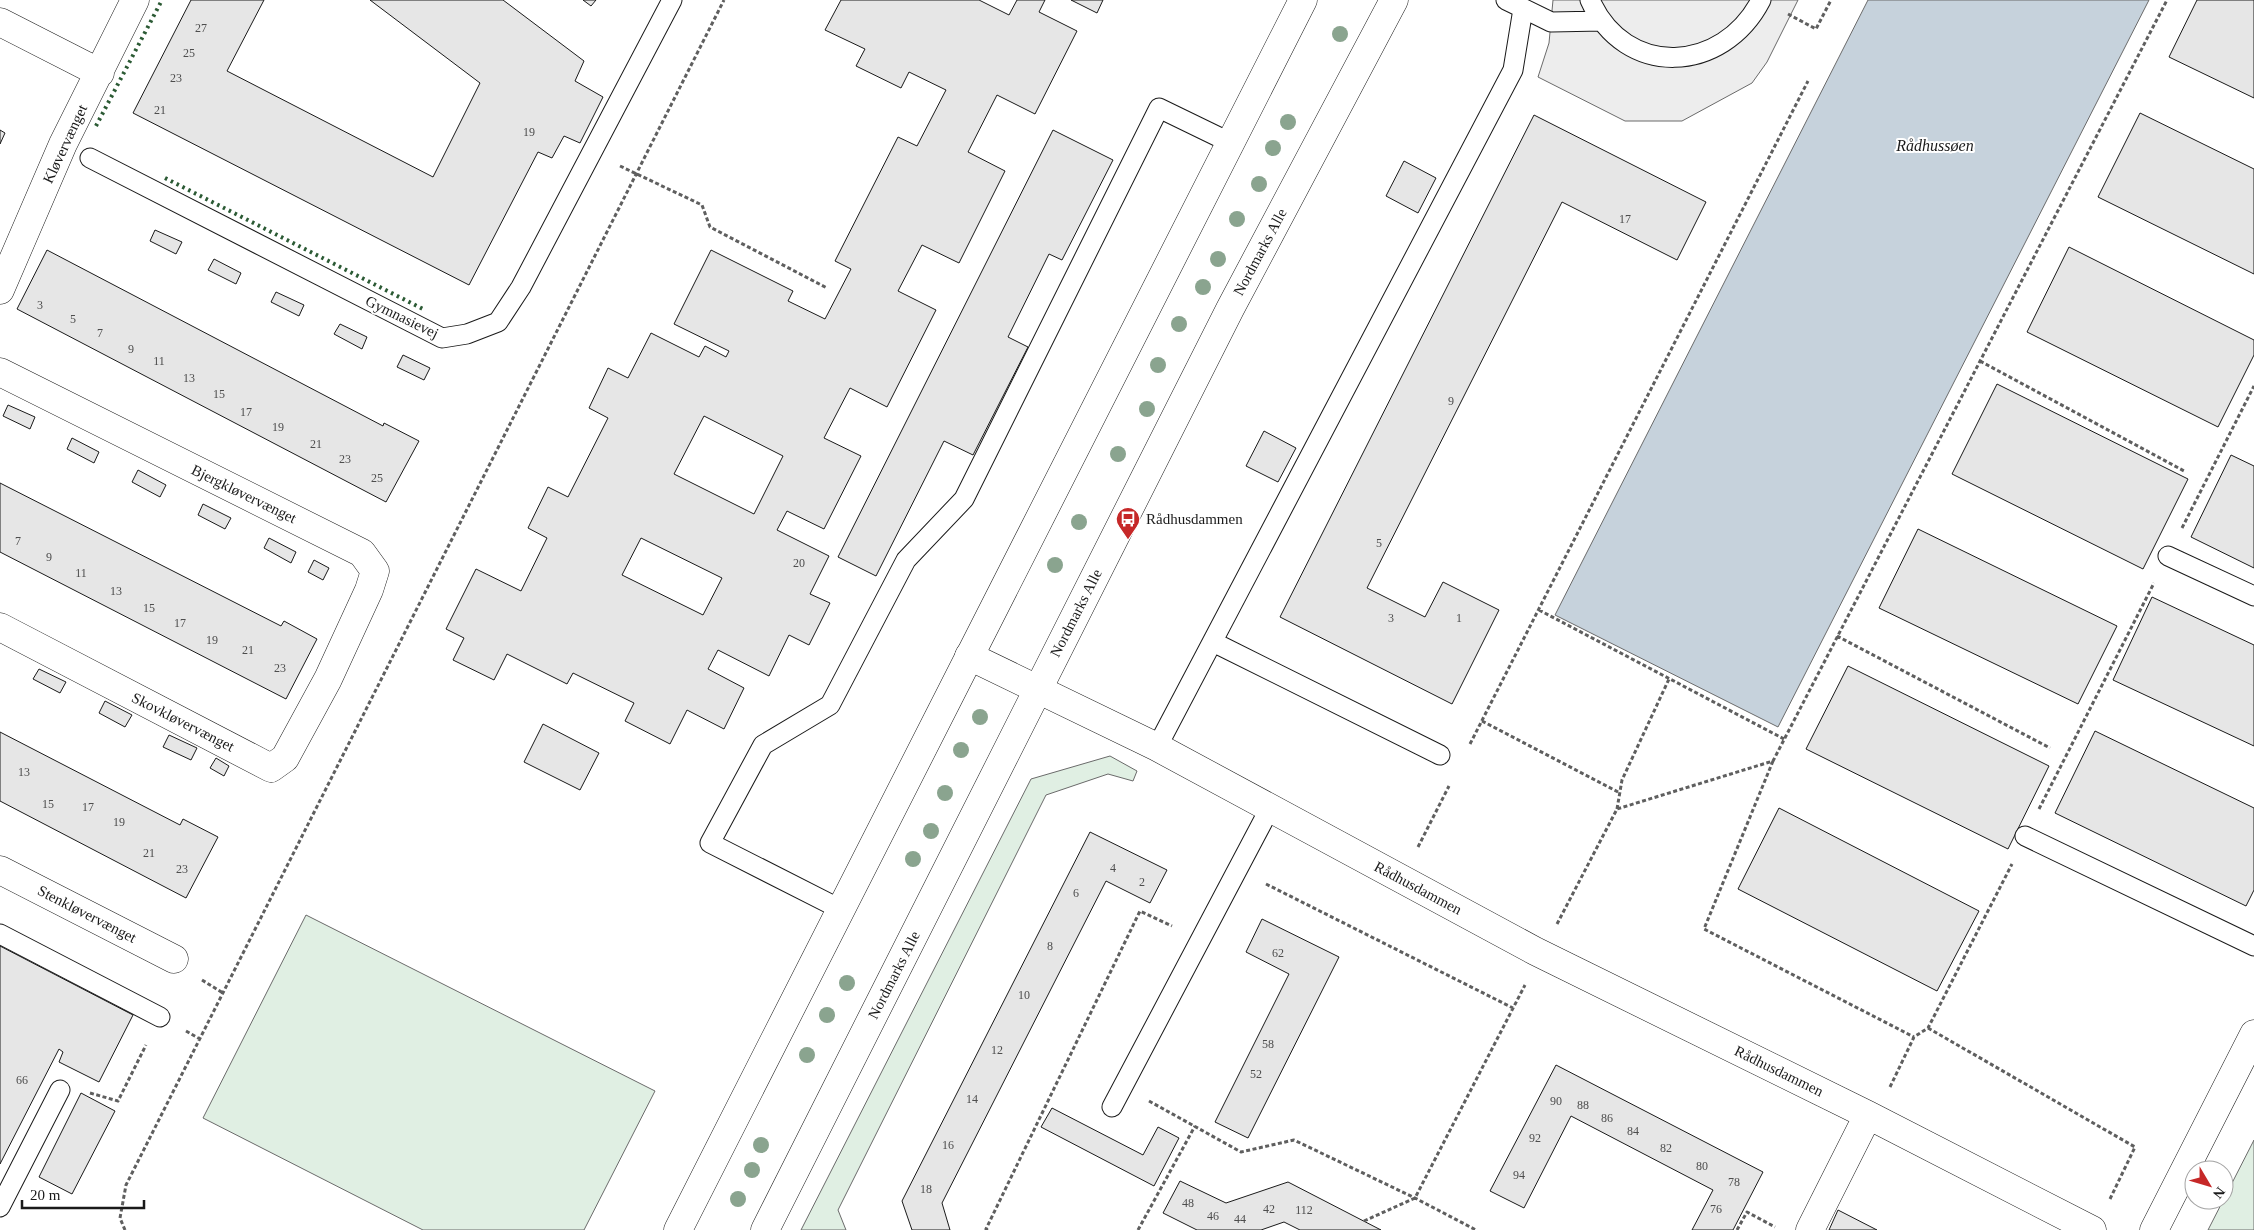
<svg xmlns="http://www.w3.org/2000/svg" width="2254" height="1230" font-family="Georgia,serif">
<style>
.green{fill:#e0efe3;stroke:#6a6a6a}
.parking{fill:#ededed;stroke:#6a6a6a}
.water{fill:#c6d2dc;stroke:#6a6a6a}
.building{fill:#e6e6e6;stroke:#1a1a1a;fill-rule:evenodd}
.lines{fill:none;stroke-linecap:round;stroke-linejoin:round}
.service-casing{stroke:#1a1a1a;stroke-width:21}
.minor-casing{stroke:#1a1a1a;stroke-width:29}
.tertiary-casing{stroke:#1a1a1a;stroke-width:29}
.path{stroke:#5f5f5f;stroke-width:3;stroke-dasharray:4 2.5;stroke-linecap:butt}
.service{stroke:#fff;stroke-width:19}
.minor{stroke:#fff;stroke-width:28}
.tertiary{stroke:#fff;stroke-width:28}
.hedge{stroke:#2b5a34;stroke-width:4;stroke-dasharray:2.5 4;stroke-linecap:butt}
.tree{fill:#8aa48f}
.labels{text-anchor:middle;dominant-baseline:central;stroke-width:4;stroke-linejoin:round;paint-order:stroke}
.number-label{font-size:12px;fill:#4d4d4d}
.street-label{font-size:15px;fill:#1a1a1a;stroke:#fff}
.poi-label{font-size:15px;fill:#1a1a1a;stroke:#fff;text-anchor:start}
.water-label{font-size:16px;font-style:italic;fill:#1a1a1a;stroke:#fff}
</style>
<rect width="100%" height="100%" fill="#fff"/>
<path class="green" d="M 1110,756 L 1137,771 L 1133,781 L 1108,774 L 1046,795 L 838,1210 L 846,1230 L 801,1230 L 1031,779 Z
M 306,915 L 655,1091 L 584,1230 L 423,1230 L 203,1118 Z
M 2254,1140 L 2254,1230 L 2208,1230 Z"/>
<path class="parking" d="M 1553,0 L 1798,0 L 1767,62 L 1752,83 L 1682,121 L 1625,121 L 1538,77 L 1549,43 Z"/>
<path class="water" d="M 1868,0 L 2149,0 L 1778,727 L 1555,615 Z"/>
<path class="building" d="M 191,0 L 264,0 L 227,71 L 433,177 L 480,83 L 370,0 L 503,0 L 584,61 L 575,81 L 603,97 L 580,143 L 564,136 L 552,158 L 538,152 L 469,285 L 133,113 Z
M 583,0 L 596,0 L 591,6 Z
M 841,0 L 979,0 L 1009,15 L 1017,0 L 1045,0 L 1039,12 L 1077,31 L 1035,114 L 997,95 L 968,152 L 1005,171 L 959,263 L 922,245 L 898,291 L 936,310 L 887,407 L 850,388 L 824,438 L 861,456 L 824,529 L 787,511 L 777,530 L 829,556 L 810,594 L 830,603 L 809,645 L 789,635 L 769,676 L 718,650 L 708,669 L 744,688 L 724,729 L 687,710 L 670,744 L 625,721 L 634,703 L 573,673 L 567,684 L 507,654 L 494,680 L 453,660 L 464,638 L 446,629 L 476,569 L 521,591 L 547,538 L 528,528 L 548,487 L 568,497 L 608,418 L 589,408 L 608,368 L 628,378 L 651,333 L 699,357 L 705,346 L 726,357 L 729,351 L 674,324 L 711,250 L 793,291 L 788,301 L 825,319 L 851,269 L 835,261 L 898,137 L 917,146 L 946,90 L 909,72 L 901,88 L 856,66 L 865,49 L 825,30 ZM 704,416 L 783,456 L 754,514 L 674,474 ZM 641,538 L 722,578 L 703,615 L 622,575 Z
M 1071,0 L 1103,0 L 1097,13 Z
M 2197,0 L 2254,0 L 2254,98 L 2169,57 Z
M 2140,113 L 2254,169 L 2254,274 L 2098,197 Z
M 1534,115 L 1706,202 L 1677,260 L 1562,202 L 1367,588 L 1425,617 L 1443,582 L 1499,610 L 1452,704 L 1280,617 Z
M 0,130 L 5,133 L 0,144 Z
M 1053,130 L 1113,160 L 1062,260 L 1049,254 L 1008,337 L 1028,347 L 973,455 L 944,441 L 876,576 L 838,557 Z
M 1404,161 L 1436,178 L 1418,213 L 1386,196 Z
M 155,230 L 182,242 L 176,254 L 150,241 Z
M 2069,247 L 2254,340 L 2254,355 L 2218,427 L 2027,332 Z
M 47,250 L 383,426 L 384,423 L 419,441 L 386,502 L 17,309 Z
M 214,259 L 241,273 L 236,284 L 208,270 Z
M 276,292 L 304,305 L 299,316 L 271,302 Z
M 340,324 L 367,337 L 362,349 L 334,334 Z
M 403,355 L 430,368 L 424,380 L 397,367 Z
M 1997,384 L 2188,479 L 2143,569 L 1952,474 Z
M 8,405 L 35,417 L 30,429 L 3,416 Z
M 1264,431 L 1296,448 L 1278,482 L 1246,466 Z
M 72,438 L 99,452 L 94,463 L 67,449 Z
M 2231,455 L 2254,466 L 2254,568 L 2191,537 Z
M 138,470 L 166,485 L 160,497 L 132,482 Z
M 0,483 L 281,626 L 284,621 L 317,639 L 286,699 L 0,552 Z
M 203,504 L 231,518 L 225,529 L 198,515 Z
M 1918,529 L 2117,626 L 2078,704 L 1879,608 Z
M 269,538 L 296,552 L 291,563 L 264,548 Z
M 314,560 L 329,568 L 323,580 L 308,572 Z
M 2152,597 L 2254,645 L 2254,746 L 2113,680 Z
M 1848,666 L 2049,766 L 2008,849 L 1806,749 Z
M 39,669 L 66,682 L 60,693 L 33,679 Z
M 105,701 L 132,715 L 125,727 L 99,713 Z
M 543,724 L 599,753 L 580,790 L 524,762 Z
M 2095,731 L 2254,808 L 2254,890 L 2246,906 L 2055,813 Z
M 0,732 L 180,825 L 183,819 L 218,837 L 186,898 L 0,801 Z
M 169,735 L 197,748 L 191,760 L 163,747 Z
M 216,758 L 229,766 L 224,776 L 210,768 Z
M 1779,808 L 1979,911 L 1937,991 L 1738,889 Z
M 1090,832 L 1167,870 L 1150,903 L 1106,881 L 942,1203 L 950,1230 L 912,1230 L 902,1201 Z
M 1262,919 L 1339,957 L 1248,1138 L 1215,1122 L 1289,974 L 1246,952 Z
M 0,946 L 133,1015 L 99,1082 L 59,1062 L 63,1052 L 59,1049 L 0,1164 Z
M 1556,1065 L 1763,1172 L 1733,1230 L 1692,1230 L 1713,1190 L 1571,1116 L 1524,1208 L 1490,1191 Z
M 81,1093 L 115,1111 L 72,1194 L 39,1177 Z
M 1052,1108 L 1143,1155 L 1158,1127 L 1179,1138 L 1154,1186 L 1041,1127 Z
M 1180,1181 L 1226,1203 L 1288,1182 L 1381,1230 L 1300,1230 L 1284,1222 L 1261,1230 L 1197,1230 L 1163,1213 Z
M 1838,1210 L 1877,1230 L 1829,1230 Z"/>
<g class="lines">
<g class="service-casing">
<path id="service" d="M 1506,0 L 1551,22 L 1602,21
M 1590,0 C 1625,79 1723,74 1761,0
M 90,158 L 442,338 L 467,334 L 498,322 L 521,287 L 672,0
M 2168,556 L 2254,596
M 1213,642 L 1440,755
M 1157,747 L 1513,70 L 1523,9
M 2025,836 L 2254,946
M 842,910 L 710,843 L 763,745 L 830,705 L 906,560 L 964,499 L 1159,108 L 1229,142
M 0,934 L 160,1017
M 1112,1107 L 1270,808
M 0,1207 L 60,1090"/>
</g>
<g class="minor-casing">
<path id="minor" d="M 0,22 L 100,73
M 0,290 L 63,144 L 135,0
M 0,372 L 362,553 L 375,571 L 369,590 L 328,679 L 285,758 L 271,768 L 0,627
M 969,656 L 1157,747 L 1535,951 L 1868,1115 L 2092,1230
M 0,870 L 174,959
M 1810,1230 L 1868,1115
M 2154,1230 L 2254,1034"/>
</g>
<g class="tertiary-casing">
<path id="tertiary" d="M 678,1230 L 1303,0
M 765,1230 L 1230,309 L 1394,0"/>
</g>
<path class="path" d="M 1788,14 L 1816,29 L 1831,0
M 620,166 L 702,205 L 710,227 L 827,288
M 1980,361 L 2186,472
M 2182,528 L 2254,386
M 1539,610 L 1784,739
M 1837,636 L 2050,748
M 1482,721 L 1620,793
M 1470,744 L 1808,81
M 1773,761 L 1704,929 L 1914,1037
M 1617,809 L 1622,780 L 1669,679
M 2039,809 L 2154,583
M 1418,847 L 1449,786
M 1266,884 L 1513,1008
M 1557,924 L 1617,809 L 1773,761 L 2167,0
M 202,980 L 223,993
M 1928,1028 L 2135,1147 L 2110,1199
M 186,1031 L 200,1039
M 1890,1087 L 1914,1037 L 1928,1028 L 2012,864
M 90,1093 L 118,1101 L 146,1045
M 1149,1101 L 1241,1152 L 1294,1140 L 1415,1198 L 1476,1230
M 1364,1221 L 1415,1198 L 1525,985
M 125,1230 L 120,1218 L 126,1185 L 724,0
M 988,1230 L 986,1229 L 1140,911 L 1172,926
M 1138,1230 L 1195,1126
M 1737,1230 L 1747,1212 L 1775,1227"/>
<use href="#service" class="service"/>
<use href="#minor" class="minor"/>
<use href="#tertiary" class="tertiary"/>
<path class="hedge" d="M 96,126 L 162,0
M 165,178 L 423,309"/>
</g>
<g class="tree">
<circle cx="1340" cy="34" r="8"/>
<circle cx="1288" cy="122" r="8"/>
<circle cx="1273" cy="148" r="8"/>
<circle cx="1259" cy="184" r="8"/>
<circle cx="1237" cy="219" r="8"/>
<circle cx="1218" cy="259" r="8"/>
<circle cx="1203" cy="287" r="8"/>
<circle cx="1179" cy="324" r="8"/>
<circle cx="1158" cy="365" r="8"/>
<circle cx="1147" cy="409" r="8"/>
<circle cx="1118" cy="454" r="8"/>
<circle cx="1079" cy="522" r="8"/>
<circle cx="1055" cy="565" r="8"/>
<circle cx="980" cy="717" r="8"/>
<circle cx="961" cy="750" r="8"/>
<circle cx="945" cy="793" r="8"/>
<circle cx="931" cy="831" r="8"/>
<circle cx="913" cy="859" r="8"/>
<circle cx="847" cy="983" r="8"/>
<circle cx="827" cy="1015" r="8"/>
<circle cx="807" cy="1055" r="8"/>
<circle cx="761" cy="1145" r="8"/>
<circle cx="752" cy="1170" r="8"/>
<circle cx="738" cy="1199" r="8"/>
</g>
<defs>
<g id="bus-pin" transform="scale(1.25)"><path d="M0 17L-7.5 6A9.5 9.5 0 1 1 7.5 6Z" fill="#c62828" stroke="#fff"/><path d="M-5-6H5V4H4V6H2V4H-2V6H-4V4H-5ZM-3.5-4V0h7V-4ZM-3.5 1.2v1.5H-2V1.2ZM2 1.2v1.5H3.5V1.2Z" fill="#fff"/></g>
</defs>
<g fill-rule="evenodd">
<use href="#bus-pin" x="1128" y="519"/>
</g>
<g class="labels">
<g class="number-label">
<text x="201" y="28">27</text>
<text x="189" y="53">25</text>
<text x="176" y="78">23</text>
<text x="160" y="110">21</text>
<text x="529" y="132">19</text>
<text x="1625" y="219">17</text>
<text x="40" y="305">3</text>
<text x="73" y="319">5</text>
<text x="100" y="333">7</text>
<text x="131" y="349">9</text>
<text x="159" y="361">11</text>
<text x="189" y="378">13</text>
<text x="219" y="394">15</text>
<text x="1451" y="401">9</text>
<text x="246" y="412">17</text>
<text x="278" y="427">19</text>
<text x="316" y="444">21</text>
<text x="345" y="459">23</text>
<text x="377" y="478">25</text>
<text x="18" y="541">7</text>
<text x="1379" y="543">5</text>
<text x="49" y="557">9</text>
<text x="799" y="563">20</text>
<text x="81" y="573">11</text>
<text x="116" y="591">13</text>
<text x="149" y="608">15</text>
<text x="1391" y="618">3</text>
<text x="1459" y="618">1</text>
<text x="180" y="623">17</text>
<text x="212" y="640">19</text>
<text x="248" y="650">21</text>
<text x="280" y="668">23</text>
<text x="24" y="772">13</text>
<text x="48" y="804">15</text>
<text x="88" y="807">17</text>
<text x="119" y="822">19</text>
<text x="149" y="853">21</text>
<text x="1113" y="868">4</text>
<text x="182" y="869">23</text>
<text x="1142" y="882">2</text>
<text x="1076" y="893">6</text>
<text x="1050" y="946">8</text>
<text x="1278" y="953">62</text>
<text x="1024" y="995">10</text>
<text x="1268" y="1044">58</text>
<text x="997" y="1050">12</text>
<text x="1256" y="1074">52</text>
<text x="22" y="1080">66</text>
<text x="972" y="1099">14</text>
<text x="1556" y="1101">90</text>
<text x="1583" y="1105">88</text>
<text x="1607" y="1118">86</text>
<text x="1633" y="1131">84</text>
<text x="1535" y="1138">92</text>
<text x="948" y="1145">16</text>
<text x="1666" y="1148">82</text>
<text x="1702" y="1166">80</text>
<text x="1519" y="1175">94</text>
<text x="1734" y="1182">78</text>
<text x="926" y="1189">18</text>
<text x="1188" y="1203">48</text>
<text x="1269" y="1209">42</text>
<text x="1716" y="1209">76</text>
<text x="1304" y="1210">112</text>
<text x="1213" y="1216">46</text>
<text x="1240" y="1219">44</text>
</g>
<g class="street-label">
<text transform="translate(65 144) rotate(-65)">Kløvervænget</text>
<text transform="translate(1260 252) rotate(-62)">Nordmarks Alle</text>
<text transform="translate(402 317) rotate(26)">Gymnasievej</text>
<text transform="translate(244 494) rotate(26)">Bjergkløvervænget</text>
<text transform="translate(1076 613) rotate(-63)">Nordmarks Alle</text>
<text transform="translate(183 722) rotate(27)">Skovkløvervænget</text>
<text transform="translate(1418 888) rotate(28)">Rådhusdammen</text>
<text transform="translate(87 914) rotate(27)">Stenkløvervænget</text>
<text transform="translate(894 975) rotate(-63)">Nordmarks Alle</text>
<text transform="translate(1779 1071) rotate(26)">Rådhusdammen</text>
</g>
<g class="poi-label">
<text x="1146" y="519">Rådhusdammen</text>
</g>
<g class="water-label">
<text x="1935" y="145">Rådhussøen</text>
</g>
</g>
<g transform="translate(2209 1185) rotate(128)"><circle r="24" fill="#ffffff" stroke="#a3a3a3"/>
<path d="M0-4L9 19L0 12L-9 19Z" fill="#c62828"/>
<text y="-8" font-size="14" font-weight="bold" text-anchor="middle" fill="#1a1a1a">N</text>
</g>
<path d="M22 1200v8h122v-8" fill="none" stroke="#1a1a1a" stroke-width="2.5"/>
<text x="30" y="1200" font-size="15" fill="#1a1a1a" stroke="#ffffff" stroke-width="4" paint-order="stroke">20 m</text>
</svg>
